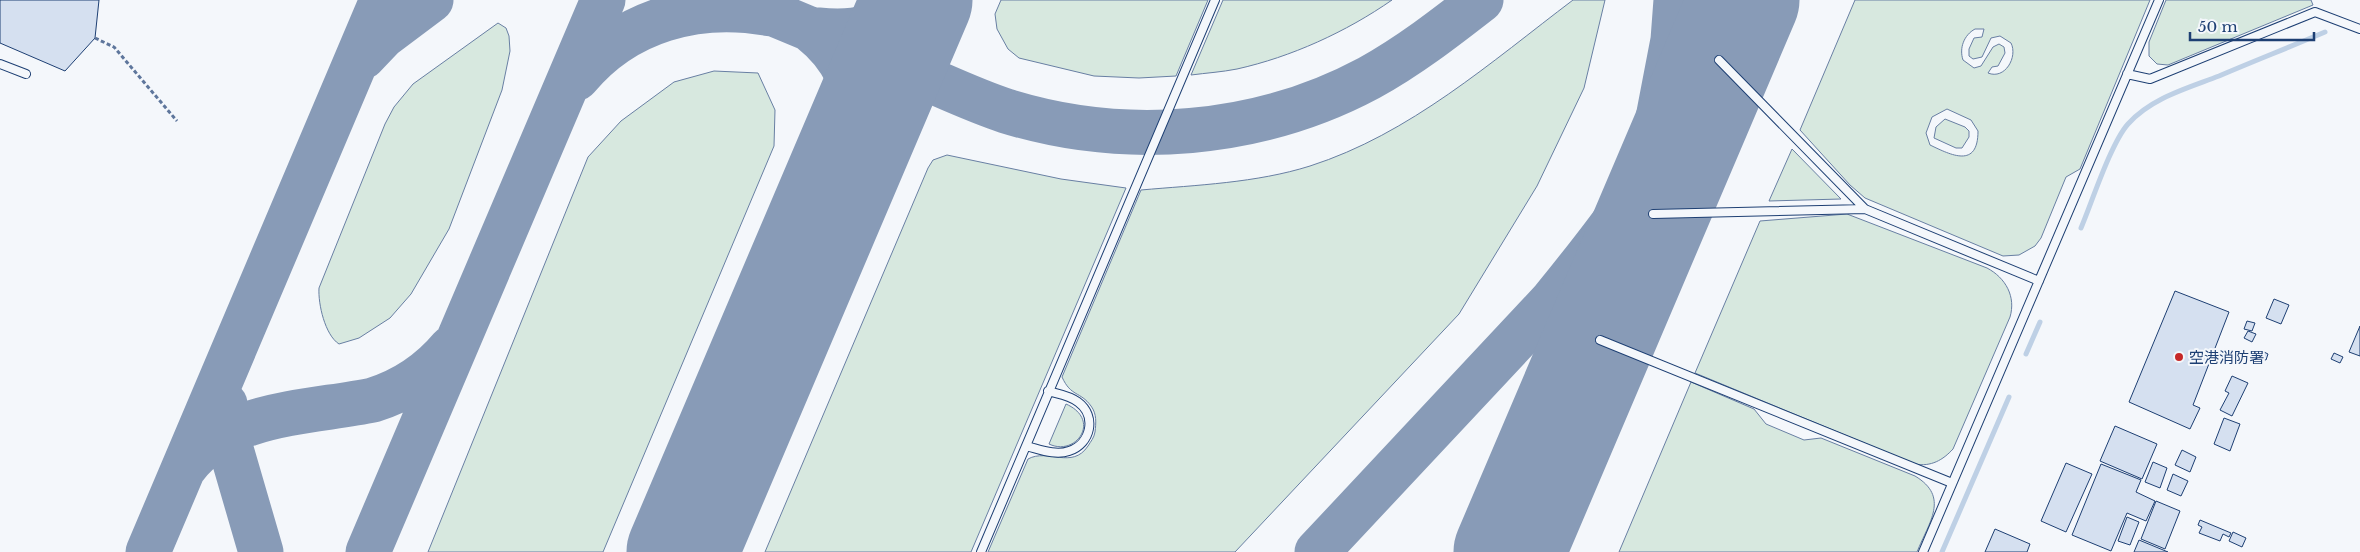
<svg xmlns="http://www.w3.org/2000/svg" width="2360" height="552" font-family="'Libre Baskerville','Noto Sans JP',serif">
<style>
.green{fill:#d7e8df;stroke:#687fa3;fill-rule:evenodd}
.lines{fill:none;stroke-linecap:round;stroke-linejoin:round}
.stream{stroke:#bed0e5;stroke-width:5}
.taxiway{stroke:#889bb7;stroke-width:45}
.runway{stroke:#889bb7;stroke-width:111}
.building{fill:#d5e0f0;stroke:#1d3f73}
.service-casing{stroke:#1d3f73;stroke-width:10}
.path{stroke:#5e769c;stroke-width:3;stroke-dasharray:4 2.5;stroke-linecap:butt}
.service{stroke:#f4f7fb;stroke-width:8}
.poi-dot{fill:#c62828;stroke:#f4f7fb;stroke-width:2}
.labels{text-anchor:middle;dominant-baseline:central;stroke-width:4;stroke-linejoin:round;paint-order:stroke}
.poi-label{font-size:15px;fill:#1d3f73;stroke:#f4f7fb;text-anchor:start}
</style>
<rect width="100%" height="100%" fill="#f4f7fb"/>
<path class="green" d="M 1001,0 L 1208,0 L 1176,76 L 1139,78 L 1094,76 L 1019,58 L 1008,49 L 997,29 L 995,14 Z
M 1223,0 L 1392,0 C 1346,32 1291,57 1237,69 C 1222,72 1206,73 1191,75 Z
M 1573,0 L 1605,0 L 1584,88 L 1537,186 L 1459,314 L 1235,552 L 988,552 L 1028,459 C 1048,448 1072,470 1088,446 C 1091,441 1094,438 1095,432 C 1096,423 1097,414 1091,406 C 1080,391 1071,397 1062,377 L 1141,190 C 1197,185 1256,183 1310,166 C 1410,134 1491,62 1573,0 Z
M 1855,0 L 2150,0 L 2080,169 L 2066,177 L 2041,238 L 2035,246 L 2019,255 L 2003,256 L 1865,198 L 1850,185 L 1800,130 ZM 1975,29 L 1984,29 L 1982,37 L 1974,38 L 1969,49 L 1969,56 L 1973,59 L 1982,57 L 1991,38 L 2000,36 L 2011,43 C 2018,57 2005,80 1988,73 L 1992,67 L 1998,66 L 2005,53 L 2004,47 L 1999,44 L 1993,47 L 1981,66 L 1974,68 L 1963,60 C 1959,48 1964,35 1975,29 ZM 1947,109 L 1971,120 L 1978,131 C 1978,169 1951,155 1930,145 L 1926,133 L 1932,117 Z
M 2166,0 L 2311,0 L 2313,5 L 2168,65 L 2157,64 L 2149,56 L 2149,42 Z
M 498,23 L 506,28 L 509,36 L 510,51 L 502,90 L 449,229 L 411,294 L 390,318 L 359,338 L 339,344 C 325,335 318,304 319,288 L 385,124 L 394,107 L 413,84 Z
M 714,71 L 758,73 L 775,110 L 774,146 L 603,552 L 428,552 L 588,157 L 621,121 L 674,82 Z
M 1945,119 L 1965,127 L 1969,131 L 1969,137 L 1962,148 L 1956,148 L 1934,138 L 1936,127 Z
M 1792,149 L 1841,199 L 1769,201 Z
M 947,155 L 1061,179 L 1126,188 L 971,552 L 765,552 L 928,168 L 933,160 Z
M 1847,214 L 1987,268 C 2006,278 2016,297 2010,317 L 1953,449 C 1943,460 1931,467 1915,464 L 1695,373 L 1760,221 Z
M 1691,382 L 1754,409 L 1766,424 L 1804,440 L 1821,438 L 1915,476 C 1950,497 1929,522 1917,552 L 1619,552 Z
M 1066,404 C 1102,420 1076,457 1049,444 Z"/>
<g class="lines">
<path class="stream" d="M 2081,228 C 2092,202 2111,143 2128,124 C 2151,98 2188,88 2219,76 C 2254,61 2290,47 2325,32
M 2026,354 L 2040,322
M 1942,552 L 2009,397"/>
<path class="taxiway" d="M 739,0 C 797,23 855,48 913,73 C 944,86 975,101 1006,111 C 1125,148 1259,137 1369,78 C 1409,56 1445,28 1481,0
M 818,30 C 858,34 881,28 910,0
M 812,31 C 840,53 861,90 857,126 C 855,139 851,152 847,164
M 363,57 L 383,36 L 431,0
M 577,78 C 625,20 698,0 771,14
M 1654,139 L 1673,40 L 1676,0
M 1578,390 L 1617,277 L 1638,206
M 225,404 L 231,449 L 261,552
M 185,467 C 227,411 310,413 373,400 C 405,390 430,373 451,348
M 148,552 L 382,0
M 368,552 L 603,0
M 1317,552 L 1552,301 C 1577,270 1603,238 1626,205 C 1670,140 1708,70 1742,0"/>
<path class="runway" d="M 682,552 L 917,0
M 1509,552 L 1744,0"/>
</g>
<path class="building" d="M 0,0 L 99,0 L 95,38 L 65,71 L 0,43 Z
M 2175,291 L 2229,312 L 2193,405 L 2200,408 L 2190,429 L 2129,402 Z
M 2274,299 L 2289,305 L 2281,324 L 2266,318 Z
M 2247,321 L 2255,323 L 2252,331 L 2244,329 Z
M 2360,326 L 2360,356 L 2349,352 Z
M 2248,331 L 2256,334 L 2252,342 L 2244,338 Z
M 2262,351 L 2268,354 L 2266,360 L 2259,358 Z
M 2334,353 L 2343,357 L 2340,363 L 2331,359 Z
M 2232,376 L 2248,383 L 2232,416 L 2220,410 L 2229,393 L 2225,391 Z
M 2224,418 L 2240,424 L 2230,451 L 2214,444 Z
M 2115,426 L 2157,444 L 2142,479 L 2100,461 Z
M 2182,450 L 2196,457 L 2190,472 L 2175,465 Z
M 2153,462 L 2167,468 L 2160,488 L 2145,482 Z
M 2066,463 L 2092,474 L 2066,532 L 2041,521 Z
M 2101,464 L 2141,480 L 2136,492 L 2155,501 L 2146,521 L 2127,513 L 2111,551 L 2072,535 Z
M 2173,474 L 2188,481 L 2181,496 L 2167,490 Z
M 2156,501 L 2180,511 L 2165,549 L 2141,539 Z
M 2127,517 L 2139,522 L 2130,545 L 2118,541 Z
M 2200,520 L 2231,533 L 2229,537 L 2223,534 L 2220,541 L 2199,533 L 2202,527 L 2198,525 Z
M 1995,529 L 2030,544 L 2027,552 L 1985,552 Z
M 2233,532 L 2246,538 L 2242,547 L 2229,541 Z
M 2139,540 L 2168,552 L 2134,552 Z"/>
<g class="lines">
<g class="service-casing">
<path id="service" d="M 1719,60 L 1865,209
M 0,64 L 26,74
M 2127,74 L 2150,79 L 2315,12 L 2360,29
M 1653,214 L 1865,209 L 2039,281
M 1600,340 L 1952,483
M 1026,446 C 1039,449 1055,456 1069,451 C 1091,444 1097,416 1078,402 C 1069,395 1058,394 1048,391
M 981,552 L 1215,0
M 1923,552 L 2159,0"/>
</g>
<path class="path" d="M 95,38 L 114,47 L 177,121"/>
<use href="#service" class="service"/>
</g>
<circle class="poi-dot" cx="2179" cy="357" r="5"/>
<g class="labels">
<g class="poi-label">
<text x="2189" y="357">空港消防署</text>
</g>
</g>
<path d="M2190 32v8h124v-8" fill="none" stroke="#1d3f73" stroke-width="2.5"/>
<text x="2198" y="32" font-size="15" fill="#1d3f73" stroke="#f4f7fb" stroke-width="4" paint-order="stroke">50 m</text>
</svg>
